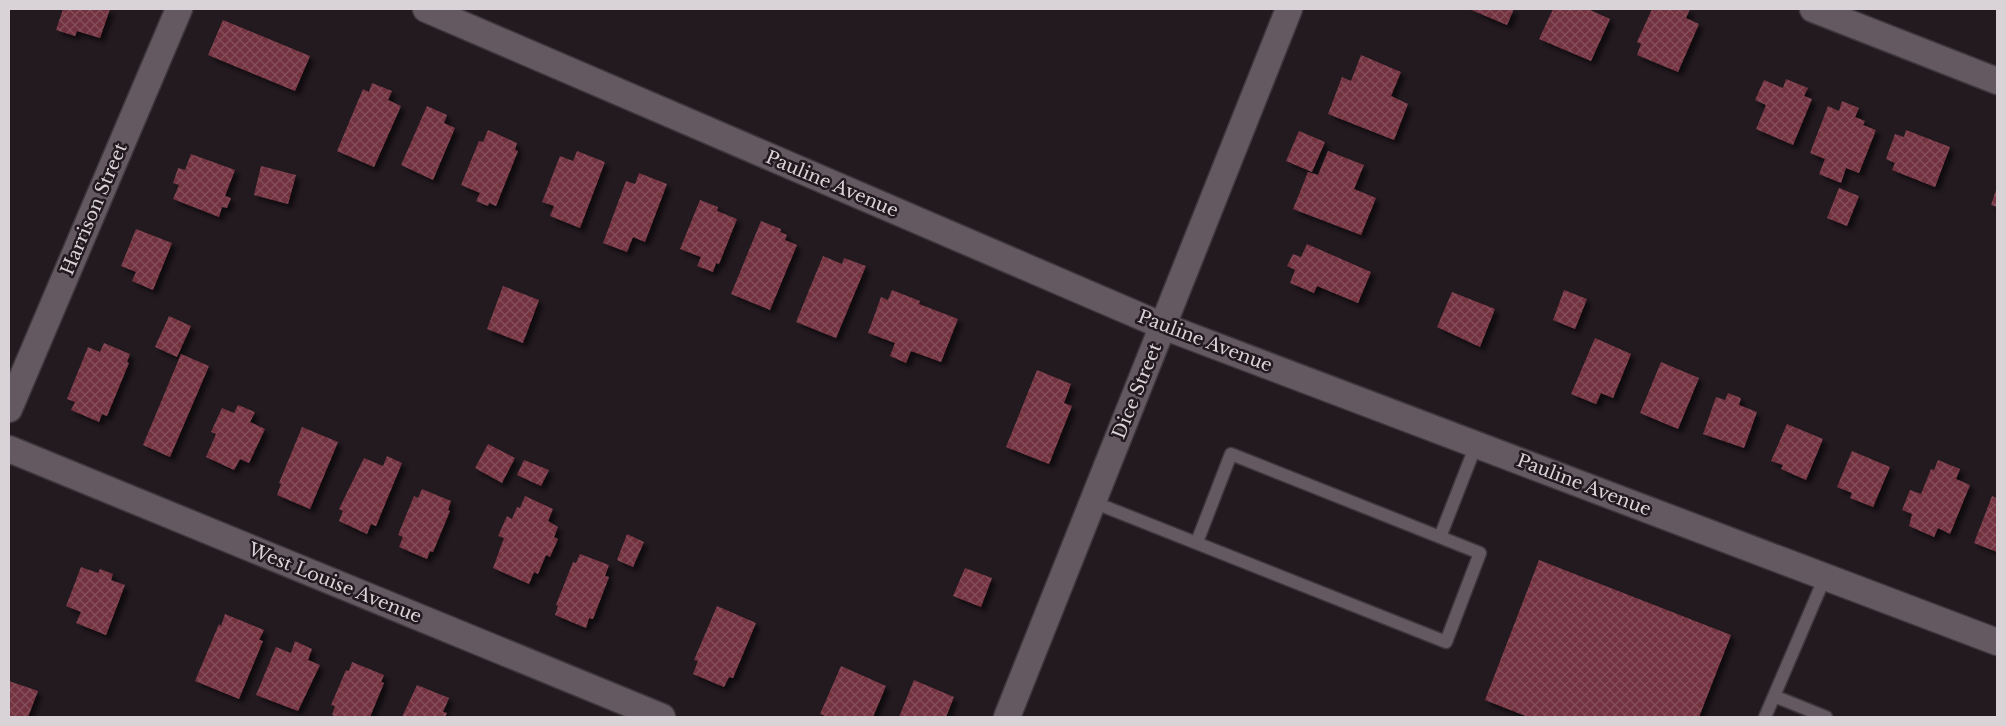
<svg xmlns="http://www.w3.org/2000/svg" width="2006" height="726" font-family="'Libre Baskerville',serif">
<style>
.building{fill:url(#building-cross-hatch);filter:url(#shadow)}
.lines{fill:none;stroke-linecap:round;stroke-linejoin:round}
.lane-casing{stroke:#3d363b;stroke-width:15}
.street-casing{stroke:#3d363b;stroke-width:29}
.lane{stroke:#645960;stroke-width:12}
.street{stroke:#645960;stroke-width:26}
.labels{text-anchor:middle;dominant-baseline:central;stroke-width:5;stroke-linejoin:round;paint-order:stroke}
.street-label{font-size:18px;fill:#d9d3d7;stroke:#231a20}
</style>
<defs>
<pattern id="building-cross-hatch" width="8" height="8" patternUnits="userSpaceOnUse" patternTransform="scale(1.25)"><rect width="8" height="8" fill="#723240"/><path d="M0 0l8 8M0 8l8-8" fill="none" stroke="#864f5b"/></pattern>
<filter id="shadow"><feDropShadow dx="4.5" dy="4.5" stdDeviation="2.5" flood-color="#0009"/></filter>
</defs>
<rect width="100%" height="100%" fill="#231a20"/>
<path class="building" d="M 63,9 L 110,9 L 100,38 L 77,31 L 75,36 L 56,30 Z
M 1469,9 L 1514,9 L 1507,25 Z
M 1553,9 L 1588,9 L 1610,19 L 1591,61 L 1539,39 Z
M 1652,9 L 1690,9 L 1686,18 L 1699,24 L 1678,72 L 1637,55 L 1641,44 L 1637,42 Z
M 223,20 L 310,56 L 295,91 L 208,55 Z
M 1361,55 L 1401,72 L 1391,96 L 1408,104 L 1394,140 L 1328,114 L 1342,77 L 1351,81 Z
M 1786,79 L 1808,88 L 1804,96 L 1812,99 L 1793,145 L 1756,129 L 1766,105 L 1755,100 L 1764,80 L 1783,88 Z
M 372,83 L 392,91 L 388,100 L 401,106 L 374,167 L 337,151 L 363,89 L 369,92 Z
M 1842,101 L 1859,108 L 1855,117 L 1865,121 L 1863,125 L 1876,130 L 1859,173 L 1846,168 L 1841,183 L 1819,174 L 1825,159 L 1810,153 L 1828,106 L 1839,111 Z
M 427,106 L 447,115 L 444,123 L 455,128 L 433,180 L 401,165 Z
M 488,130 L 517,143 L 515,150 L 518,151 L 496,206 L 489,203 L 488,206 L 476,201 L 480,193 L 461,185 L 479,141 L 483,142 Z
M 1906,130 L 1950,147 L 1935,187 L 1892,170 L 1895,163 L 1886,159 L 1895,134 L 1904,137 Z
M 1299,131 L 1325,142 L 1312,172 L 1286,161 Z
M 577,151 L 605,162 L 580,228 L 550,216 L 554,206 L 542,202 L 560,156 L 573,161 Z
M 1328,151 L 1364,165 L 1354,189 L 1376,198 L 1361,235 L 1293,209 L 1308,172 L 1318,175 Z
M 191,154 L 235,170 L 225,196 L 231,198 L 227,208 L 222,207 L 219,217 L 173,199 L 179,185 L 173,183 L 178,168 L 185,170 Z
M 261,166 L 296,175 L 288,204 L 254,195 Z
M 639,173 L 667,184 L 645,242 L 633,237 L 627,252 L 603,243 L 626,181 L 635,184 Z
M 1997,187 L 1997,207 L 1991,205 Z
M 1839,188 L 1859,196 L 1847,226 L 1827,218 Z
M 700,200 L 718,207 L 717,211 L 737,219 L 719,264 L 716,263 L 713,272 L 697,266 L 701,257 L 680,249 Z
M 761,221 L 781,229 L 780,232 L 787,235 L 785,240 L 797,245 L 770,310 L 731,294 Z
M 136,229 L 172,243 L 153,290 L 132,281 L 136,272 L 121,266 Z
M 1307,244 L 1371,272 L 1358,303 L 1317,286 L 1314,293 L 1290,283 L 1295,270 L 1287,266 L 1293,254 L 1301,257 Z
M 823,256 L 842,264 L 844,258 L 866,266 L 836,338 L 796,322 Z
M 503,286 L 539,300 L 523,343 L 487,329 Z
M 892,290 L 920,301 L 919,304 L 958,319 L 941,362 L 911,351 L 906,363 L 890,356 L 895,343 L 868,333 L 881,297 L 888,300 Z
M 1564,290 L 1587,299 L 1575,329 L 1553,320 Z
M 1452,292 L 1495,309 L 1480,347 L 1437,327 Z
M 169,316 L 191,326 L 177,357 L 155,347 Z
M 1595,338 L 1631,354 L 1613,398 L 1601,393 L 1596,404 L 1571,394 Z
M 104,343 L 130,354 L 127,362 L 129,363 L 107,416 L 102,414 L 99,422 L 71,410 L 75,402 L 67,399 L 88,347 L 100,352 Z
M 181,354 L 209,366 L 170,457 L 143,445 Z
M 1661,362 L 1699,378 L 1678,429 L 1640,413 Z
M 1037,370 L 1071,384 L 1064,403 L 1072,406 L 1049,464 L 1006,447 Z
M 1728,393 L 1741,398 L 1739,405 L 1757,412 L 1744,448 L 1703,434 L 1716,397 L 1725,400 Z
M 238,405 L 255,412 L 250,422 L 265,429 L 249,463 L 240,459 L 234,470 L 206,457 L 216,434 L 211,432 L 222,408 L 234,413 Z
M 1787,424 L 1823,439 L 1806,480 L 1781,469 L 1783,465 L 1771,461 Z
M 302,427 L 338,442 L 310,509 L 277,495 L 281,484 L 279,483 Z
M 488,444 L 515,458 L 502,483 L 475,468 Z
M 1852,451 L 1890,467 L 1873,507 L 1850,498 L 1852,493 L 1837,487 Z
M 387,456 L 402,463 L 376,526 L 371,524 L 367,534 L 339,521 L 343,511 L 339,509 L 364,458 L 383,466 Z
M 524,460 L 549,470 L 541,486 L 517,475 Z
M 1938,460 L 1960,469 L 1956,479 L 1970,485 L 1950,534 L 1938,528 L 1934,537 L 1909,526 L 1912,514 L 1902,510 L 1910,490 L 1921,494 L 1931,469 L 1934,470 Z
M 422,489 L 451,501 L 448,510 L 450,511 L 433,552 L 430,551 L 427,559 L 399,547 L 403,537 L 398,535 L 414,496 L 418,498 Z
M 525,496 L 553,509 L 548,521 L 558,527 L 554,537 L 558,539 L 550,557 L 546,555 L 538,574 L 534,572 L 529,584 L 493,568 L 504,538 L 498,536 L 507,516 L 512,519 L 517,507 L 520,508 Z
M 1992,496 L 1997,498 L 1997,552 L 1974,543 Z
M 627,534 L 644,542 L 633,567 L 617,560 Z
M 580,554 L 609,565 L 605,576 L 609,577 L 593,619 L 589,618 L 586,628 L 555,615 L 558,606 L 556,605 L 573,562 L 576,563 Z
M 1539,560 L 1731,635 L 1699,717 L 1528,717 L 1485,700 Z
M 81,567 L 98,573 L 100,569 L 113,574 L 111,580 L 125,585 L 106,635 L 76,623 L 81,612 L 66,606 Z
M 965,568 L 992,578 L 981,607 L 953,596 Z
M 717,606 L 756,623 L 733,678 L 729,677 L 724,687 L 693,674 L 698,661 L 694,660 Z
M 225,614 L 264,630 L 259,640 L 263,641 L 239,699 L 195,681 L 219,624 L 221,626 Z
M 295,641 L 312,649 L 308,660 L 320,665 L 298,711 L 256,695 L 276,647 L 291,653 Z
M 352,662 L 384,675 L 381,682 L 384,683 L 370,717 L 337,717 L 332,715 L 335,706 L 331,705 L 346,670 L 349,671 Z
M 841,666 L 886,686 L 873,717 L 828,717 L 820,714 Z
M 914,680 L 954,697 L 946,717 L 899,717 Z
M 9,681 L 38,691 L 28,717 L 9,717 Z
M 417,685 L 449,698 L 443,712 L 447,713 L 445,717 L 402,717 Z"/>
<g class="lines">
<g class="lane-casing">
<path id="lane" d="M 1093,502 L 1446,642 L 1480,553 L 1231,454 L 1197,542
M 1440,537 L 1476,445
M 1825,577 L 1774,696 L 1826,717
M 1765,717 L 1774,696"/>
</g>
<g class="street-casing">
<path id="street" d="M 426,9 L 1163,326 L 1997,642
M 1813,9 L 1997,81
M 9,409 L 179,9
M 9,449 L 662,717
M 1007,717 L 1289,9"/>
</g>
<use href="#lane" class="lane"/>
<use href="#street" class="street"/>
</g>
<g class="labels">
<g class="street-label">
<text transform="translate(832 184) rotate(23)">Pauline Avenue</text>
<text transform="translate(94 209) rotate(-67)">Harrison Street</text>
<text transform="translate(1205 341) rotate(21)">Pauline Avenue</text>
<text transform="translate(1137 391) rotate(-68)">Dice Street</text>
<text transform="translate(1584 485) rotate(21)">Pauline Avenue</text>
<text transform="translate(335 583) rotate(22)">West Louise Avenue</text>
</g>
</g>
<rect width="2006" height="726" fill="none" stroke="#d9d3d7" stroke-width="20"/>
</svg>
